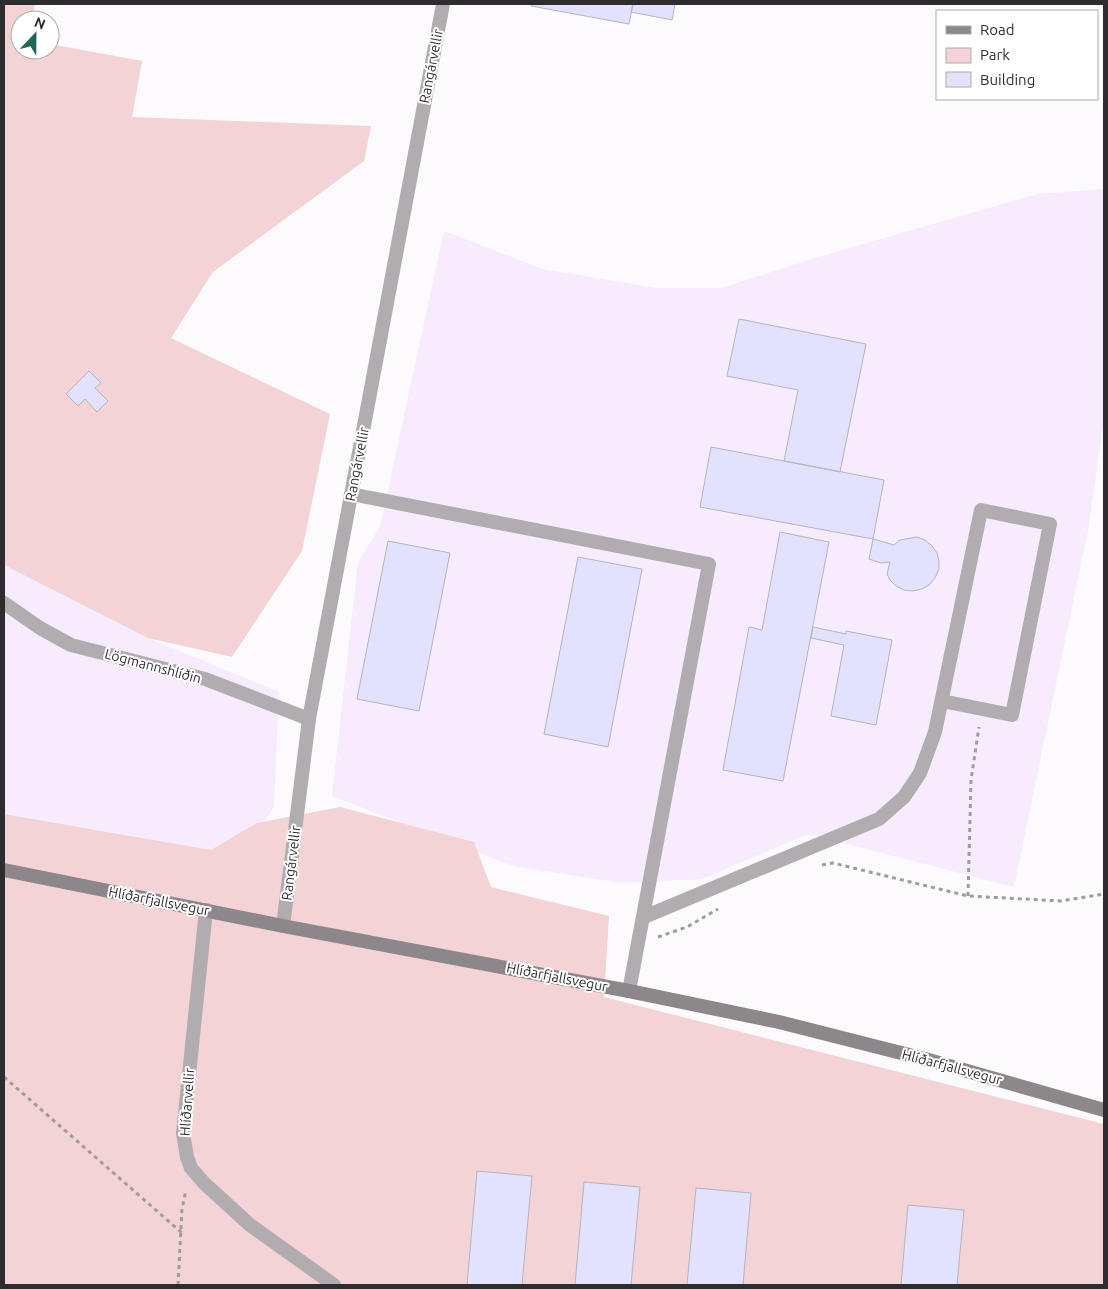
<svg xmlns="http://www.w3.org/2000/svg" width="1108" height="1289" font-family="Ubuntu,sans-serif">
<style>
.built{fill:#f7ecfd}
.green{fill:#f3d3d6}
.building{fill:#e2e1fe;stroke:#b5b4bf}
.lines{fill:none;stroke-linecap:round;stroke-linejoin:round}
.path{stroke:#9f9ca0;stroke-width:3;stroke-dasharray:4 4;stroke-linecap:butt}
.service{stroke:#b1acaf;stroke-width:14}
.minor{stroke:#b1acaf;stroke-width:14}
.secondary{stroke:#8d868a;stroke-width:14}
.labels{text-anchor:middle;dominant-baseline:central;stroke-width:4;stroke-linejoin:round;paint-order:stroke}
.street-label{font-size:14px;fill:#2f2c30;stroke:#fff}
</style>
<rect width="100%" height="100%" fill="#fdfafe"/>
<path class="built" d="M 1104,189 L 1104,419 L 1089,525 L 1014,887 L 808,834 L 702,879 L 622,883 L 513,866 L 332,796 L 358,562 L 380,527 L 444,231 L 543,269 L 655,288 L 721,288 L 818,257 L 1037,194 Z
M 4,565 L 148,638 L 279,692 L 274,807 L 250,843 L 222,857 L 211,850 L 4,814 Z"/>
<path class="green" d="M 4,4 L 35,4 L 32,20 L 20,20 L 20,50 L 50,50 L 50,44 L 142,61 L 132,117 L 371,126 L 364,161 L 213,272 L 171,338 L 330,414 L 302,551 L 232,657 L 148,638 L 4,565 Z
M 340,807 L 474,842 L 491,887 L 609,916 L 604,997 L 1104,1124 L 1104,1285 L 4,1285 L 4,814 L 211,850 L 257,823 Z"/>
<path class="building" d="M 531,4 L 633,4 L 629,24 L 531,6 Z
M 633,4 L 675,4 L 672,20 L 631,12 Z
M 739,319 L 866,344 L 840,472 L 784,461 L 798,390 L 727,376 Z
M 89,371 L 101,383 L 95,388 L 108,401 L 97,412 L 85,399 L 78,406 L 66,394 Z
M 711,447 L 884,480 L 873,539 L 700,507 Z
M 780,532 L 829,542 L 783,781 L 723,770 L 749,627 L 762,630 Z
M 917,537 L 925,540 L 932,546 L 937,553 L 939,561 L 939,569 L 935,578 L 929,585 L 922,589 L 913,591 L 904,590 L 896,586 L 890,580 L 887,574 L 890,562 L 881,563 L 869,559 L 873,539 L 894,545 L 900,540 Z
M 388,541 L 450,553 L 419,711 L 357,699 Z
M 578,557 L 642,569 L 608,747 L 544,734 Z
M 813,627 L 846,634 L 846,631 L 892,640 L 876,725 L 831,716 L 844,645 L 811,638 Z
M 477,1171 L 532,1176 L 522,1285 L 467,1285 Z
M 584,1182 L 640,1187 L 631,1285 L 575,1285 Z
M 696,1188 L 751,1193 L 743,1285 L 687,1285 Z
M 908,1205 L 964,1210 L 957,1285 L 901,1285 Z"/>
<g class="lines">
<path class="path" d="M 822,865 L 833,863 L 968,896 L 1061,901 L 1104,894
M 968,896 L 971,780 L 979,727
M 658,937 L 687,927 L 718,909
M 4,1077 L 182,1233
M 178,1285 L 182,1209 L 186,1190"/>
<path class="service" d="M 351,494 L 709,564 L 629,991
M 4,603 L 40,628 L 71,645 L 205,679 L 309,719
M 644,917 L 879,819 L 904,797 L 920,773 L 935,732 L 981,510 L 1050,524 L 1012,715 L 942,701"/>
<path class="minor" d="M 206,910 L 183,1133 L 187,1157 L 191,1168 L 204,1183 L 250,1225 L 334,1285
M 283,926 L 309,719 L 443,4"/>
<path class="secondary" d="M 4,870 L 283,926 L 629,991 L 779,1022 L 925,1059 L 1104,1110"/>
</g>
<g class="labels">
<g class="street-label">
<text transform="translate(431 66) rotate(-79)">Rangárvellir</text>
<text transform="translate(357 464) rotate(-79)">Rangárvellir</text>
<text transform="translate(153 666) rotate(15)">Lögmannshlíðin</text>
<text transform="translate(291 863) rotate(-83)">Rangárvellir</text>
<text transform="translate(159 901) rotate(11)">Hlíðarfjallsvegur</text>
<text transform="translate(557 977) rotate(11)">Hlíðarfjallsvegur</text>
<text transform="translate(952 1067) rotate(15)">Hlíðarfjallsvegur</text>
<text transform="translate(187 1102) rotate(-86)">Hlíðarvellir</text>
</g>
</g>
<rect width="1108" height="1289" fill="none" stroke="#2f2c30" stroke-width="10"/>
<rect x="936" y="10" width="162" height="90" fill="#ffffff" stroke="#acabac"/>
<rect x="946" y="26" width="25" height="8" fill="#8d868a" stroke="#acabac"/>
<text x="980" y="35" font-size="15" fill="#2f2c30">Road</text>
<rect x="946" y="48" width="25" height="15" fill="#f3d3d6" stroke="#acabac"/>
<text x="980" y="60" font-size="15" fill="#2f2c30">Park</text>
<rect x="946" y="72" width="25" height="15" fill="#e2e1fe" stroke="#acabac"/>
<text x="980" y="85" font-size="15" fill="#2f2c30">Building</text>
<g transform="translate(35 35) rotate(22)"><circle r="24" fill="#ffffff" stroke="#acabac"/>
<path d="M0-4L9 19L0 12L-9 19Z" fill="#216658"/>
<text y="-8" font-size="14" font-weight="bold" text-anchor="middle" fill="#2f2c30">N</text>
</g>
</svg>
